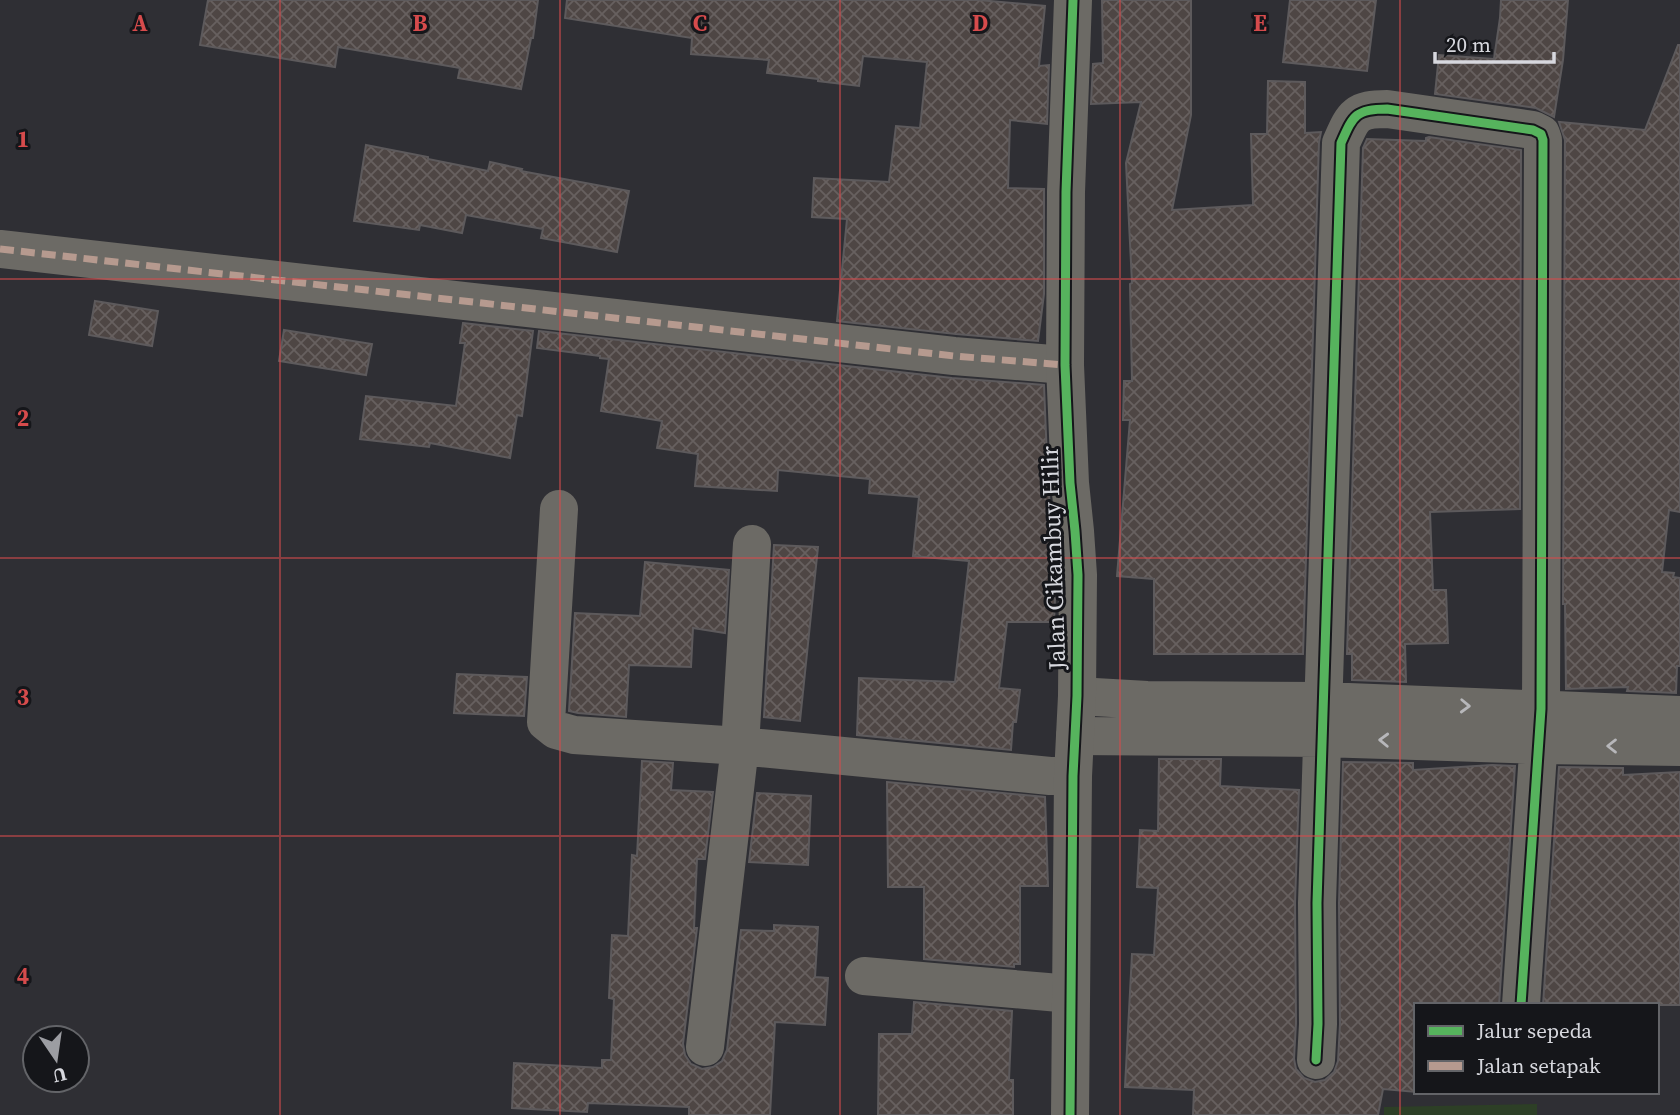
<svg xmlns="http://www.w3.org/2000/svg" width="1680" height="1115" font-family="'Source Serif 4',serif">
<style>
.green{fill:#2d3f26}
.building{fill:url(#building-cross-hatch);stroke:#5d5a5c;stroke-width:2}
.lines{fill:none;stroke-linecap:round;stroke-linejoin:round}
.minor{stroke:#6c6a65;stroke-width:38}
.tertiary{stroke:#6c6a65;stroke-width:38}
.quiet{stroke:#b69a8f;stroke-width:7;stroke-dasharray:14 7;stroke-linecap:butt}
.cycleway-casing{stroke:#15161a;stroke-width:13}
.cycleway{stroke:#56b35d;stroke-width:9}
.oneway{stroke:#b7b7ba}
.grid{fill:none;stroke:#d64b4c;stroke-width:2;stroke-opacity:0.55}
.labels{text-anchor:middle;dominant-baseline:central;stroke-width:6;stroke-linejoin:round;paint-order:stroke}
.street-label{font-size:24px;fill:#d7d8de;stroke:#15161a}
.grid-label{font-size:23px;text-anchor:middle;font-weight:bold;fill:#d64b4c;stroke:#15161a;stroke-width:6;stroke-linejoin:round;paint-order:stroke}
</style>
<defs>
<pattern id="building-cross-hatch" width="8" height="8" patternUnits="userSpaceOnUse" patternTransform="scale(1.75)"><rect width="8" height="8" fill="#4e4644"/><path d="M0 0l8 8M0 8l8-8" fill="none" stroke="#67605f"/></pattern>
</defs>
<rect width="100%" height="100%" fill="#2f2f34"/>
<path class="green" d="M 1537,1104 L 1537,1115 L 1384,1115 L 1384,1107 Z"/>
<path class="building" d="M 208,0 L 538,0 L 533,38 L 531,38 L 521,89 L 458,78 L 460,68 L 338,47 L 335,67 L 200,45 Z
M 567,0 L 979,0 L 1045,6 L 1039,66 L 1049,65 L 1047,124 L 1010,120 L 1008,188 L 1044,189 L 1044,294 L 1038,341 L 956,334 L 837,321 L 847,219 L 812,217 L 814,178 L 889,182 L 896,126 L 920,128 L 927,62 L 863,56 L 859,86 L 818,81 L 818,79 L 767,73 L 769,60 L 691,54 L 692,38 L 565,18 Z
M 1102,0 L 1191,0 L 1191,115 L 1172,210 L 1253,205 L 1251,134 L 1267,134 L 1268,81 L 1305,82 L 1305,133 L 1321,132 L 1319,142 L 1303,654 L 1154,654 L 1154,579 L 1117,576 L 1130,420 L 1123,420 L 1124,381 L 1132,381 L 1130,284 L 1132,283 L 1126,163 L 1141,102 L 1091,104 L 1093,64 L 1103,63 Z
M 1290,0 L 1376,0 L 1367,71 L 1283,62 Z
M 1501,0 L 1568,0 L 1563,60 L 1554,117 L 1536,108 L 1435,94 L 1439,55 L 1494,59 L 1500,18 Z
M 1678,45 L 1680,45 L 1680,512 L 1669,510 L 1662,572 L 1674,573 L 1673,577 L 1680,578 L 1680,666 L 1677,666 L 1676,693 L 1627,691 L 1628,687 L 1566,689 L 1565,604 L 1563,604 L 1565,140 L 1559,122 L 1645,130 Z
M 1429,137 L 1521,150 L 1520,509 L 1430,512 L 1433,590 L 1446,590 L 1448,643 L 1405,644 L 1406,682 L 1352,680 L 1352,654 L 1347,654 L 1363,148 L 1367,139 L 1426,141 L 1426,138 Z
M 366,145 L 428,157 L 428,159 L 488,171 L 490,162 L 522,169 L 521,171 L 629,191 L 617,252 L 541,238 L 543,229 L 466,215 L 462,233 L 420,225 L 419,230 L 354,221 Z
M 95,301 L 158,311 L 152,346 L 89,335 Z
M 463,323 L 533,331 L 522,416 L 517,415 L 510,458 L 430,443 L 429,447 L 360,439 L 366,396 L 456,406 L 465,343 L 460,343 Z
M 284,330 L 372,344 L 366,375 L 279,361 Z
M 539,331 L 952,378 L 1044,385 L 1048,484 L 1056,576 L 1054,622 L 1007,622 L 999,688 L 1020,690 L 1016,722 L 1013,722 L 1011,750 L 857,735 L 859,678 L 955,682 L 969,561 L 913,556 L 919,497 L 869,493 L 870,479 L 778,470 L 777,491 L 695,486 L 698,454 L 657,448 L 662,421 L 601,411 L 609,359 L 600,358 L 600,356 L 537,348 Z
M 774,545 L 818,547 L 800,721 L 764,717 Z
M 645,562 L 729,570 L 725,633 L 693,628 L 691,667 L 629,665 L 626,717 L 578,713 L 569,711 L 575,613 L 640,616 Z
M 457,674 L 527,677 L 524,716 L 454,713 Z
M 1159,759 L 1221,759 L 1220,786 L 1299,790 L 1295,903 L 1296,1023 L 1294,1059 L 1296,1069 L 1304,1078 L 1315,1082 L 1325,1080 L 1334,1072 L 1338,1061 L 1340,1024 L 1339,903 L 1343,762 L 1413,763 L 1413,770 L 1492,765 L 1515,766 L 1499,1005 L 1416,1005 L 1416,1092 L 1383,1089 L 1378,1115 L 1193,1115 L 1194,1090 L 1125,1087 L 1132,954 L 1154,955 L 1158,888 L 1137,887 L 1140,830 L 1158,831 Z
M 642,761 L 673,763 L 671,790 L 713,792 L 705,859 L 697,859 L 694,928 L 697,928 L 683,1044 L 685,1055 L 691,1064 L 702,1069 L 713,1067 L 722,1061 L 727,1050 L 741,930 L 774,931 L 774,925 L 818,927 L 815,977 L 828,978 L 825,1025 L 775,1022 L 770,1115 L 689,1115 L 689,1107 L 588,1103 L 587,1112 L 512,1108 L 514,1063 L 602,1068 L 602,1060 L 611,1060 L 614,999 L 609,998 L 612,935 L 628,936 L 632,855 L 637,856 Z
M 1559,767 L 1623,768 L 1623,775 L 1680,772 L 1680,1005 L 1543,1005 Z
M 887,782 L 1045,797 L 1048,886 L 1020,886 L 1020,964 L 1014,964 L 1014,967 L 924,959 L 924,887 L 888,887 Z
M 757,793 L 811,796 L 808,865 L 749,862 Z
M 914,1002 L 1012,1011 L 1009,1080 L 1013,1080 L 1013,1115 L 878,1115 L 879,1034 L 912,1034 Z"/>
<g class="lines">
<path class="minor" d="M 0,249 L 954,356 L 1065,365
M 559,509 L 546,722 L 556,730 L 574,735 L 740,746 L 1050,776 L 1073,776
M 1077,696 L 1147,700 L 1323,701 L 1680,715
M 1075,736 L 1322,738 L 1540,745 L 1680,747
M 864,976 L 1071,994
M 705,1047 L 740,746 L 752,544
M 1316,1060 L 1318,1024 L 1317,903 L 1341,143 C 1353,116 1355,109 1387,109 L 1533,130 L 1541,134 L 1543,140 L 1541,709 L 1521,1005"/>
<path class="tertiary" d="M 1070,1115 L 1073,776 L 1077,696 L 1078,575 L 1075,531 L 1070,483 L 1065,365 L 1066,192 L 1073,0"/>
<path class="quiet" d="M 0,249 L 954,356 L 1065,365"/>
<g class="cycleway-casing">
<path id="cycleway" d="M 1316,1060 L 1318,1024 L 1317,903 L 1341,143 C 1353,116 1355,109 1387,109 L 1533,130 L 1541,134 L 1543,140 L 1541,709 L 1521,1005
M 1070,1115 L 1073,776 L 1077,696 L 1078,575 L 1075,531 L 1070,483 L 1065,365 L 1066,192 L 1073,0"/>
</g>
<use href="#cycleway" class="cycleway"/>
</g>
<defs><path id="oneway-chevron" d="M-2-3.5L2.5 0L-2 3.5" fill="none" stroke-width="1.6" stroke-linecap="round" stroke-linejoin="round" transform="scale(1.75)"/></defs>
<g class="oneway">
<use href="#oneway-chevron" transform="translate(1465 706) rotate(2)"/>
<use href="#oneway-chevron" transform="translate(1384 740) rotate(-178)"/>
<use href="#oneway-chevron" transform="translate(1612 746) rotate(-180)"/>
</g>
<path class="grid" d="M 280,0 L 280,1115M 560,0 L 560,1115M 840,0 L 840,1115M 1120,0 L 1120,1115M 1400,0 L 1400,1115M 0,279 L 1680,279M 0,558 L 1680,558M 0,836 L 1680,836"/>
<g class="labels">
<g class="street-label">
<text transform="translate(1053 558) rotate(-92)">Jalan Cikambuy Hilir</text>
</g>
</g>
<g class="grid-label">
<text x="140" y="31">A</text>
<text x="420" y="31">B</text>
<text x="700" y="31">C</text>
<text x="980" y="31">D</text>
<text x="1260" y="31">E</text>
<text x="23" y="147">1</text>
<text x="23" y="426">2</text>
<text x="23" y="705">3</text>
<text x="23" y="984">4</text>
</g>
<rect x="1414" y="1003" width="245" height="91" fill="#15161a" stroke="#636468" stroke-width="2"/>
<rect x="1428" y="1026" width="35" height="10" fill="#56b35d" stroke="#636468" stroke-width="2"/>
<text x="1477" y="1038" font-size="21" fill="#d7d8de">Jalur sepeda</text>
<rect x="1428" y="1061" width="35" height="10" fill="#b69a8f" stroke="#636468" stroke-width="2"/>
<text x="1477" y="1073" font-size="21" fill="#d7d8de">Jalan setapak</text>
<g transform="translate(56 1059) rotate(167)"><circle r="33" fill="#15161a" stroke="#636468" stroke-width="2"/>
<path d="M0-5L12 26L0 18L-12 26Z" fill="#9c9da2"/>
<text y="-10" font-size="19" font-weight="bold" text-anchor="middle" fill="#d7d8de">U</text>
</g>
<path d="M1435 52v10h119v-10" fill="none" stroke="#d7d8de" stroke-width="3.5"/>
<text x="1446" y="52" font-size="21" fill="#d7d8de" stroke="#15161a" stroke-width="5" paint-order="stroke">20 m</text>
</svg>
